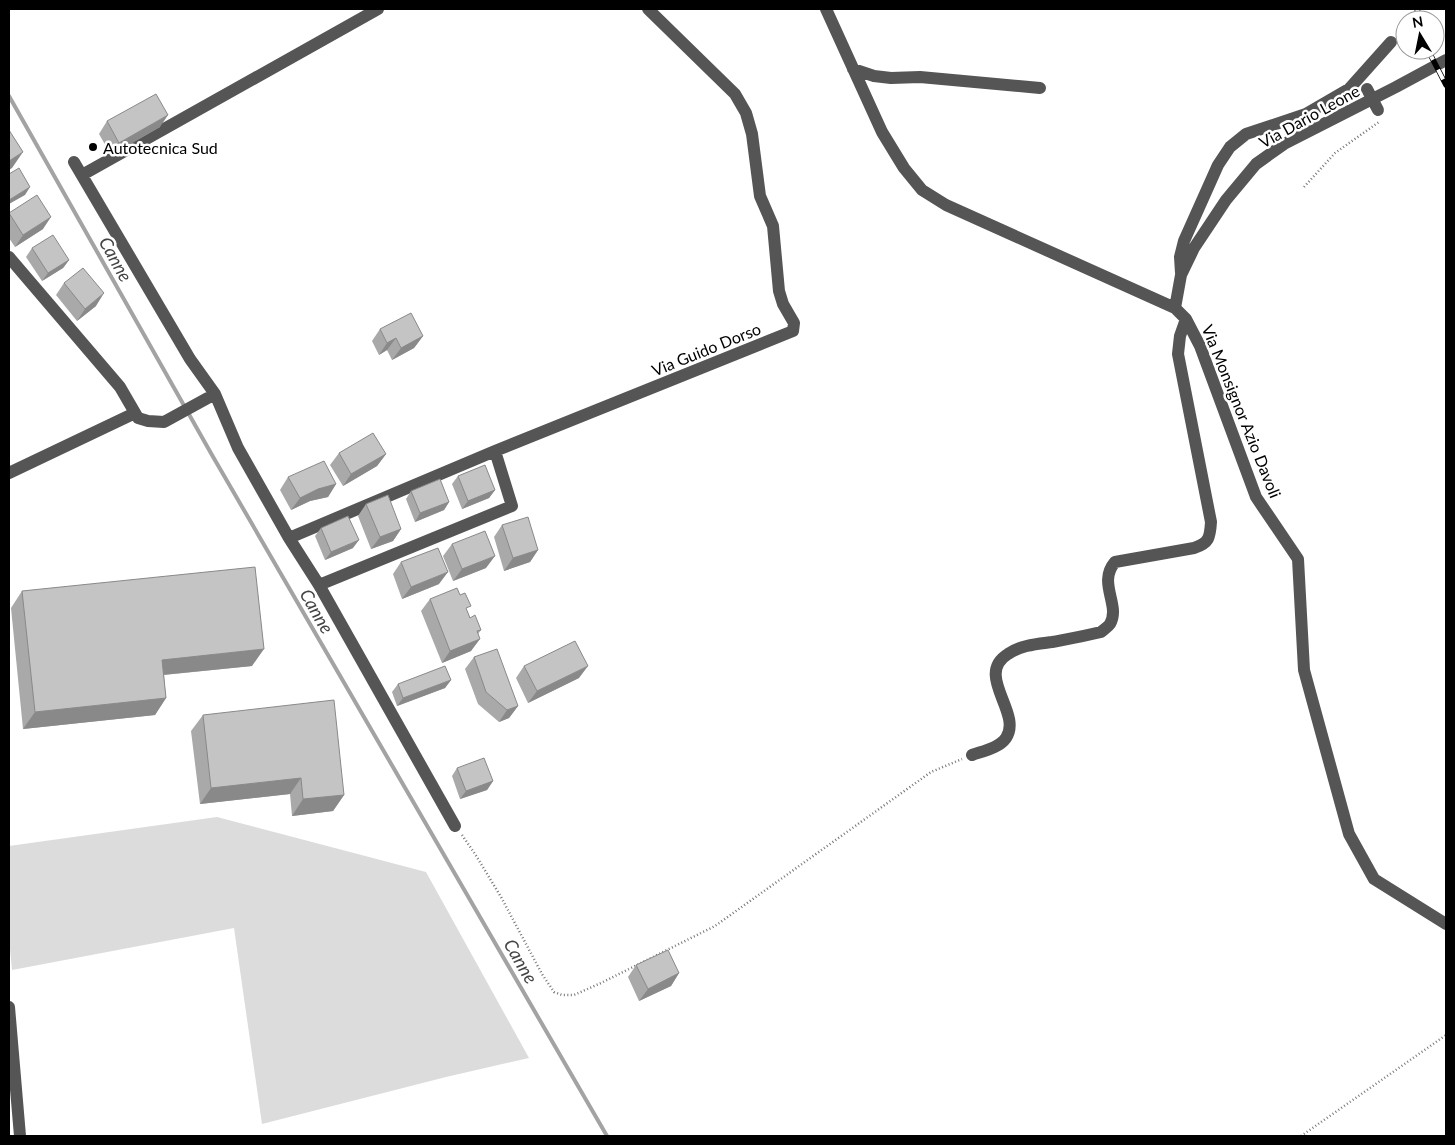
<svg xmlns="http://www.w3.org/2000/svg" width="1455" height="1145" font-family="Lato,sans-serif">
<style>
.green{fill:#dcdcdc}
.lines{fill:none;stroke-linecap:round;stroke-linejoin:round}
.stream{stroke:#a3a3a3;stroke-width:4}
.path{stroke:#777;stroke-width:2.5;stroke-dasharray:1 2.5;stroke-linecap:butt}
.minor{stroke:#555;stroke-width:12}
.rail-casing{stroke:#000;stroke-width:5.5}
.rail{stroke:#fff;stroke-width:4;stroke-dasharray:11;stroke-linecap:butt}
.minor-bridge{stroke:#555;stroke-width:12}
.wall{fill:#a9a9a9}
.shaded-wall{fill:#898989}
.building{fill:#c4c4c4;stroke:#898989}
.poi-dot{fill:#000;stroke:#fff;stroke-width:2}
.labels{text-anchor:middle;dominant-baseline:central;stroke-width:5;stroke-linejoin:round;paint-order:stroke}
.street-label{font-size:16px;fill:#000;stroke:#fff}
.poi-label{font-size:16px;fill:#000;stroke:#fff;text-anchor:start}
.water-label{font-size:18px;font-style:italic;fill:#444;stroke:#fff}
</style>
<rect width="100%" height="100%" fill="#fff"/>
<path class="green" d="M 217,817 L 426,872 L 529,1058 L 446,1077 L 262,1124 L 234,928 L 12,970 L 9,938 L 9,846 Z"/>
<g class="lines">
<path class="stream" d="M 9,96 L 212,455 L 607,1136"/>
<path class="path" d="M 1304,187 L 1335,153 L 1379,122
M 462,835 L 475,854 L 501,897 L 542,974 L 554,992 L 562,995 L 574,995 L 601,983 L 715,926 L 931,772 L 962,759
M 1301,1136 L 1446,1035"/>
<path class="minor" d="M 826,9 L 882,132 L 904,168 L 922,190 L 946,205 L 1175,308 L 1186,319 L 1200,346 L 1256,497 L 1298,559 L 1304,670 L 1349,834 L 1374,879 L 1446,924
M 853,69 L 874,76 L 891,78 L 920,77 L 1040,88
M 74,162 L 190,359 L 215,394 L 238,448 L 289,538 L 319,585 L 455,826
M 82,175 L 378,9
M 9,257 L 120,387 L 138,418 L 148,421 L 164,422 L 215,394
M 1181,273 L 1180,257 L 1184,241 L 1218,165 L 1230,147 L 1246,134 L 1306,114 L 1349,89 L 1391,42
M 1175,308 L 1181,275 L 1194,248 L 1226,200 L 1256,164 L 1284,144 L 1396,87 L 1446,60
M 9,473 L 135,413
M 289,538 L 495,451 L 793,331 L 794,323 L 783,304 L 779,291 L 773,226 L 760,196 L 752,134 L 746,113 L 735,94 L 648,9
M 319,585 L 512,506 L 495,451
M 972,755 C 983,751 999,748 1006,738 C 1023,713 974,675 1008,654 C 1021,645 1037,644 1052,642 C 1068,639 1085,636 1101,632 C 1104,629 1108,627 1110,624 C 1121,605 1097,583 1115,562 L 1194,548 C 1209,543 1210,538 1211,522 L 1178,354 L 1180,336 L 1186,319
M 9,1007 L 20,1136"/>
<g class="rail-casing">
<path id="rail" d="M 1417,9 L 1420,20
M 1428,50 L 1446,85"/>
</g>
<use href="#rail" class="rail"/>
<path class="minor-bridge" d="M 1367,89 L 1378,110"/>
</g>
<path class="wall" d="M 107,121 L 160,127 L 111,155 L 99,134 Z
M 9,213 L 43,229 L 15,247 L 9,238 Z
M 32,248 L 69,260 L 63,268 L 42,281 L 26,257 Z
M 64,283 L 96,306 L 77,321 L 56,295 Z
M 380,329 L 423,336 L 414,348 L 392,360 L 387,350 L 379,355 L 372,341 Z
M 339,453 L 386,454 L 377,466 L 343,486 L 330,465 Z
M 458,476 L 495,490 L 489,498 L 462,509 L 452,484 Z
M 288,477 L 336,484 L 328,497 L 310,501 L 291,510 L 280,490 Z
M 411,491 L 449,502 L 444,510 L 415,522 L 406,499 Z
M 366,504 L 401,529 L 393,541 L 371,549 L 358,516 Z
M 502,525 L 538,550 L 530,562 L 504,571 L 494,537 Z
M 321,528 L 353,548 L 325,560 L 315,536 Z
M 452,544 L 486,568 L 453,581 L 443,556 Z
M 401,562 L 439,584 L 402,599 L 393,574 Z
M 22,591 L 252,666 L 164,675 L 166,698 L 155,715 L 23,729 L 11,608 Z
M 460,595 L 470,618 L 481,630 L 478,634 L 471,651 L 442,663 L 421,611 L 430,599 Z
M 474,657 L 518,706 L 509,718 L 499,722 L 478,704 L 465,669 Z
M 524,666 L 579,678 L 528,703 L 516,678 Z
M 451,680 L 445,688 L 397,706 L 392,692 L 398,684 Z
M 203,715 L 344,795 L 333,811 L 292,816 L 290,794 L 200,804 L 191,731 Z
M 457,768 L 493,781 L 487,790 L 460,799 L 452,776 Z
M 636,965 L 679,973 L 671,986 L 639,1001 L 628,977 Z"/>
<path class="shaded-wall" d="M 168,115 L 160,127 L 111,155 L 119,143 Z
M 23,152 L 12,168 L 9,170 L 9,161 Z
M 30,187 L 25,195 L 9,204 L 9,200 Z
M 51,217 L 43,229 L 15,247 L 23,235 Z
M 69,260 L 63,268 L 42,281 L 48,273 Z
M 104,293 L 96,306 L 77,321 L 85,309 Z
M 423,336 L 414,348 L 392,360 L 401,348 Z
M 396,338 L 387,350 L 379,355 L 387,343 Z
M 386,454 L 377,466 L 343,486 L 351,474 Z
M 336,484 L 328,497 L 310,501 L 291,510 L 300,498 L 318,489 Z
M 495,490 L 489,498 L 462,509 L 468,501 Z
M 449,502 L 444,510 L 415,522 L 420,513 Z
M 401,529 L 393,541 L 371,549 L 380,537 Z
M 359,540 L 353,548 L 325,560 L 331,552 Z
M 538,550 L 530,562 L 504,571 L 513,558 Z
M 495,556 L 486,568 L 453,581 L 462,569 Z
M 448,572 L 439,584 L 402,599 L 411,587 Z
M 480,639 L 471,651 L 442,663 L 450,651 Z
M 264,649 L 252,666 L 151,676 L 162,660 Z
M 588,666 L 579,678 L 528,703 L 537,691 Z
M 451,680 L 445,688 L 397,706 L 403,698 Z
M 166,698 L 155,715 L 23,729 L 35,712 Z
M 518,706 L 509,718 L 499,722 L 507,710 Z
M 301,778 L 290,794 L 200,804 L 211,788 Z
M 493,781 L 487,790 L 460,799 L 466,791 Z
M 344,795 L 333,811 L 292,816 L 303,799 Z
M 679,973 L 671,986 L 639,1001 L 648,989 Z"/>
<path class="building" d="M 156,94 L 168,115 L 119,143 L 107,121 Z
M 9,130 L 23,152 L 9,161 Z
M 19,168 L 30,187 L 9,200 L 9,174 Z
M 37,195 L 51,217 L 23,235 L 9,213 Z
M 53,235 L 69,260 L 48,273 L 32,248 Z
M 83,268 L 104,293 L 85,309 L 64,283 Z
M 411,313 L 423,336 L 401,348 L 396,338 L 387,343 L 380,329 Z
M 373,433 L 386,454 L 351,474 L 339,453 Z
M 324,461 L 336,484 L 318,489 L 300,498 L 288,477 Z
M 485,465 L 495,490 L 468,501 L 458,476 Z
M 440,479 L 449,502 L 420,513 L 411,491 Z
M 388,495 L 401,529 L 380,537 L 366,504 Z
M 348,516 L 359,540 L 331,552 L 321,528 Z
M 528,517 L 538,550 L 513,558 L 502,525 Z
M 485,531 L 495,556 L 462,569 L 452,544 Z
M 438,548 L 448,572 L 411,587 L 401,562 Z
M 255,567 L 264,649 L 162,660 L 166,698 L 35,712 L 22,591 Z
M 457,588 L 460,595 L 465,593 L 471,606 L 466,608 L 470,618 L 475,615 L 481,630 L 477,631 L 480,639 L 450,651 L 430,599 Z
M 575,641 L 588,666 L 537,691 L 524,666 Z
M 497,649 L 518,706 L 507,710 L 486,692 L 474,657 Z
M 445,666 L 451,680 L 403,698 L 398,684 Z
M 334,700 L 344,795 L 303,799 L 301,778 L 211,788 L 203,715 Z
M 484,758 L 493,781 L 466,791 L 457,768 Z
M 668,950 L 679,973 L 648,989 L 636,965 Z"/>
<circle class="poi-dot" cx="93" cy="147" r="5"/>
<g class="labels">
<g class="street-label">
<text transform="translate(1309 116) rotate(-29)">Via Dario Leone</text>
<text transform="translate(706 349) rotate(-22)">Via Guido Dorso</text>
<text transform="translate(1242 411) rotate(68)">Via Monsignor Azio Davoli</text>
</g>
<g class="poi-label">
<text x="103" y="147">Autotecnica Sud</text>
</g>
<g class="water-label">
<text transform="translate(116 259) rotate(61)">Canne</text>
<text transform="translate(317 611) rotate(60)">Canne</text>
<text transform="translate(521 961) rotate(60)">Canne</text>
</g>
</g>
<rect width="1455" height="1145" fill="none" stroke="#000000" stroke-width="20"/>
<g transform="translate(1420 35) rotate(350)"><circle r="24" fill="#ffffff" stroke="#999999"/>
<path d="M0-4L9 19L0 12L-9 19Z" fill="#000000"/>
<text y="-8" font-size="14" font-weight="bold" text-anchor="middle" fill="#000000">N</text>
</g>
</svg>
